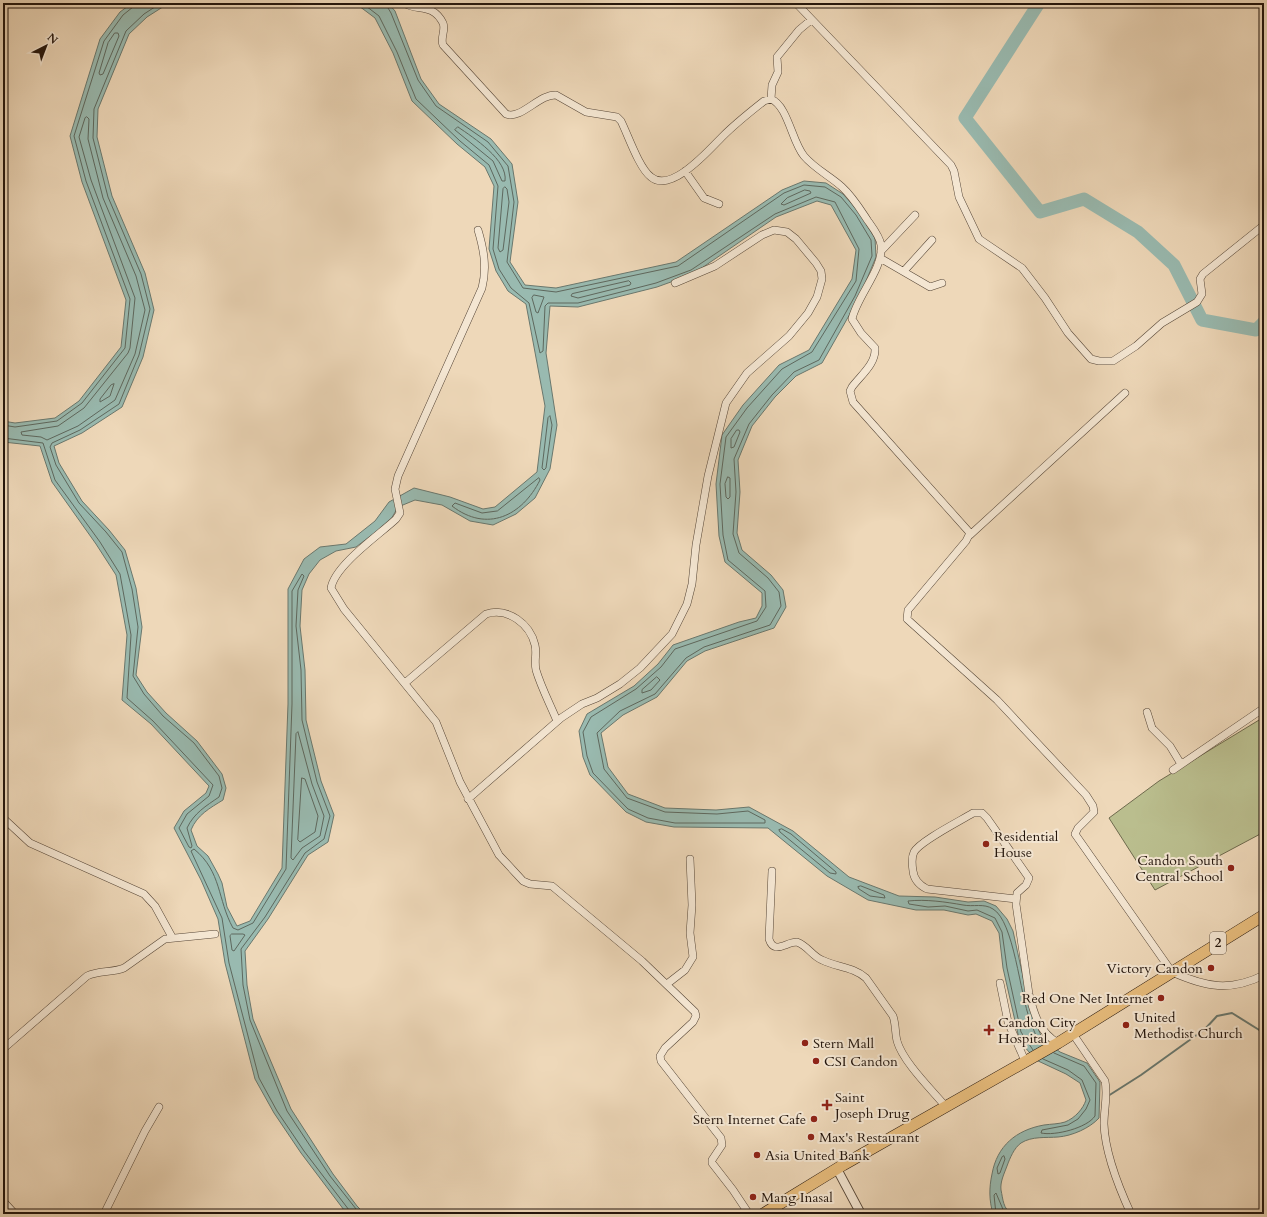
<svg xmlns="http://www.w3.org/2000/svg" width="1267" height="1217" font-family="Cardo,serif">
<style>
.green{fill:#babe8e;stroke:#6e6a4d}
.water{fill:#99bab0;stroke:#6a786e}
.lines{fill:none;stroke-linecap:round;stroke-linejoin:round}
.shore{stroke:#5e685e;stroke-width:1}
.stream{stroke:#6a786e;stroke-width:2}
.river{stroke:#99bab0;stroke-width:13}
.minor-casing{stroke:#564637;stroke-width:8}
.tertiary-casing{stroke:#564637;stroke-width:10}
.primary-casing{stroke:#23150c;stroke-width:12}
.minor{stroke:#f4e6d2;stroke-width:7}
.tertiary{stroke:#f4e6d2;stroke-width:8}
.primary{stroke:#e7bc7c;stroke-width:11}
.poi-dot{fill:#8f2418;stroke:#f4e6d2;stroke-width:1.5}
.labels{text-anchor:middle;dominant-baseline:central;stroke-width:4;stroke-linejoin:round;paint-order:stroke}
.shield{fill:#f4e6d2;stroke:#625447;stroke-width:1}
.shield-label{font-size:13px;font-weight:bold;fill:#23150c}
.poi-label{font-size:14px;fill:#23150c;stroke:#f4e6d2;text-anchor:start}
</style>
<rect width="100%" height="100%" fill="#eed8b9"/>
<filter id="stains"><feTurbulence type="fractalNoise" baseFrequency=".005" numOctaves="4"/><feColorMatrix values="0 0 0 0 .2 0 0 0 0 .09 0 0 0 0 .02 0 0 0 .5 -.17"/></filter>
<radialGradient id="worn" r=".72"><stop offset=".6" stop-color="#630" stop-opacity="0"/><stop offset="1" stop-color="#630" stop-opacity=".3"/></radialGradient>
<path class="green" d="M 1264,717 L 1264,832 L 1155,890 L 1109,818 L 1159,781 Z"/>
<path class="water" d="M 132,3 L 169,3 L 147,17 L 129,34 L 98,109 L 97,137 L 112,196 L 145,273 L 154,310 L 143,357 L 122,407 L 82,433 L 54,446 L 59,463 L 82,501 L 109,530 L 125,550 L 136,588 L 142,627 L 136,675 L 147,692 L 166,713 L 197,741 L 222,774 L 226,788 L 223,800 C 210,808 197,815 191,830 L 197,846 L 208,856 L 218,874 L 222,883 L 227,907 L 237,926 L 250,921 L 282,868 L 288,704 L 288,589 L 304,559 L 320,547 L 346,544 L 375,521 L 389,502 L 414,488 L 450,497 L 483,509 L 495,507 L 537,472 L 545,406 L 526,304 L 508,291 L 496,271 L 489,249 L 494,186 L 485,167 L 457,144 L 412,101 L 393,53 L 375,18 L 355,3 L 388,3 L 395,11 L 421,79 L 439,104 L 491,139 L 512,164 L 518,202 L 510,262 L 525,285 L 556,288 L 676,262 L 782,190 L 804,181 L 826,183 L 843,194 L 859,212 L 875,238 L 876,257 L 859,298 L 822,363 L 796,376 L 775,397 L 752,426 L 738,460 L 740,492 L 737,533 L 742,550 L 771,575 L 783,590 L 786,607 L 774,628 L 705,651 L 687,661 L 657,697 L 623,715 L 601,733 L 608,767 L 628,794 L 665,808 L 716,810 L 749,807 L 793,831 L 849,877 L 899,896 L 935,897 L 968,902 L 984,901 L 996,906 L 1007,919 L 1013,931 L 1030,1009 L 1042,1038 L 1060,1052 L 1087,1063 L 1100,1082 L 1099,1118 C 1090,1128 1072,1136 1058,1137 C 1046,1138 1032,1136 1021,1143 C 1014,1148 1010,1158 1007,1166 C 1004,1174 1000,1182 1001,1190 C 1003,1199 1003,1209 1012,1214 L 993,1214 C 989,1200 989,1188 992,1174 C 997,1146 1016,1130 1044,1125 C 1051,1124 1059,1124 1065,1122 C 1075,1118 1083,1109 1086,1100 L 1080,1083 L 1066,1074 L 1036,1060 L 1023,1045 L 1018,1034 L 1003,968 L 999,933 L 992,921 L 976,914 L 968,915 L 944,910 L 916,910 L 868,900 L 827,876 L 768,828 L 674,827 L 646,822 L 626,812 L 590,775 L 583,757 L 579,731 L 587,714 L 634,686 L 658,664 L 673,645 L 739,622 L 756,618 L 762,606 L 762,593 L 725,562 L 719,536 L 716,484 L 722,435 L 743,405 L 779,365 L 809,350 L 852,279 L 856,250 L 831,205 L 817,201 L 776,217 L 693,274 L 657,287 L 578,307 L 550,306 L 546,353 L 557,425 L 550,469 L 535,498 L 516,514 L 493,525 L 470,521 L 442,505 L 415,500 L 398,507 L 390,521 L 356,547 L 336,551 L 320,560 L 309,574 L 302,590 L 300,626 L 305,670 L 306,720 L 321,781 L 334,815 L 328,842 L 308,855 L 268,919 L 245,951 L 247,985 L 253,1019 L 291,1109 L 333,1174 L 357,1206 L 365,1214 L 347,1214 L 301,1153 L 274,1113 L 255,1079 L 225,963 L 218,919 L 201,880 L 174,828 L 184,811 L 206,793 L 209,786 L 151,724 L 122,700 L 127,635 L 116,575 L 96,544 L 52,482 L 40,446 L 3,442 L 3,421 L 15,423 L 55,418 L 79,401 L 121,347 L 126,300 L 82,182 L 70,136 L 100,39 L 120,12 Z"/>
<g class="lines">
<path class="shore" d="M 362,3 L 379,16 L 397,52 L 416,99 L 460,141 L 489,165 L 498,186 L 493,249 L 499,269 L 511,288 L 529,303 L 540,353 L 543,351 L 545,306 L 548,303 L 578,303 L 656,283 L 691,270 L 775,214 L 816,197 L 835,202 L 859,249 L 856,281 L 812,352 L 782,369 L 747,408 L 726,437 L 720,484 L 723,535 L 728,560 L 765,591 L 766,607 L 757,621 L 675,649 L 661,667 L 636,689 L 591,717 L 583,732 L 587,756 L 593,773 L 628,809 L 648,818 L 675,823 L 765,823 L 765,820 L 748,811 L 717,814 L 665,812 L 627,798 L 604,769 L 597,733 L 620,711 L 655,694 L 686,658 L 704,647 L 770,625 L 781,606 L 779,592 L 768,578 L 739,553 L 733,534 L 736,492 L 734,459 L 749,424 L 772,395 L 794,372 L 819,360 L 855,296 L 872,256 L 871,240 L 856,215 L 841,197 L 825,187 L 804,185 L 784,193 L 678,266 L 556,292 L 523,288 L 507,262 L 514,202 L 508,166 L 488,142 L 436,106 L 418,80 L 391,13 L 385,3
M 115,33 L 118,33 L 119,36 L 103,74 L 100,75 L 99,73 L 108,43 Z
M 87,117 L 89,119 L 88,139 L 103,198 L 136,276 L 145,310 L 135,354 L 115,400 L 78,426 L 47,440 L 41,437 L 22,435 L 21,432 L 58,426 L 84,408 L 128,353 L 130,348 L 135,298 L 91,180 L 79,137 L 85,118 Z
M 458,127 C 474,138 508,160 505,181 L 502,181 L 493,161 L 455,130 Z
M 505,187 L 507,189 L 509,202 L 503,250 L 500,252 L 498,248 L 503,189 Z
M 805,190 L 810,191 L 811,193 L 784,205 L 781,204 L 787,198 Z
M 629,281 L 631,283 L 630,285 L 578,298 L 571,296 L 572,294 Z
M 534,295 L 544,297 L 538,313 L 536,312 L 532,298 Z
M 114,384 L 110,396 L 100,402 L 100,399 L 111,385 Z
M 550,416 L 552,425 L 546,468 L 544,470 L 542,468 L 548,418 Z
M 3,425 L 15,427 L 57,421 L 82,403 L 125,348 L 130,299 L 86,181 L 74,136 L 104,41 L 123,15 L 133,7 L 134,3
M 737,430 L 739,430 L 740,432 L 734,447 L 731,448 L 731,439 Z
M 3,438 L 43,443 L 55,480 L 100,542 L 120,574 L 131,635 L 127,698 L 153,721 L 213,785 L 209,796 L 187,814 L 179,828 L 189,847 L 191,848 L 192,846 L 187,828 C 194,813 206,806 219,797 L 222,788 L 219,776 L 194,743 L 163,716 L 144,694 L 133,676 L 138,627 L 132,589 L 122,552 L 106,532 L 79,503 L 56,465 L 50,447 L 52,443 L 80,430 L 119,404 L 139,355 L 150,309 L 141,274 L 108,197 L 93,138 L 94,109 L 126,31 L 144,14 L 161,3
M 728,477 L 730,478 L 730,497 L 728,499 L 726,497 L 725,484 Z
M 539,478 L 540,480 C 522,516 487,533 452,506 L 455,503 L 482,513 L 497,511 Z
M 657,677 L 660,680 L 651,690 L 642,693 L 642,690 Z
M 298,732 L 312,784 L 324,816 L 320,836 L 302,848 L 293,860 L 291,858 L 296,734 Z
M 302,778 L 305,779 L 318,816 L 315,832 L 300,842 L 298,840 Z
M 782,829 L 791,834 L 836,872 L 836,874 L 830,873 L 780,832 L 779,830 Z
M 861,886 L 884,895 L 885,898 L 870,896 L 859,889 L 858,887 Z
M 232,934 L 243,934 L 245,935 L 234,951 L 232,950 L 230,936 Z
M 1033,1050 L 1021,1032 L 1007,968 L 1002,932 L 995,918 L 977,910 L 968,911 L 945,906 L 928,907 L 909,904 L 908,901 C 926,899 946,902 963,905 C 973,907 984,903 993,909 C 1014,921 1020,995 1030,1020 C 1033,1028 1036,1039 1043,1044
M 1043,1059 L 1068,1070 L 1082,1080 L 1090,1100 L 1086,1109 L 1078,1119 L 1068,1125 L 1042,1130 L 1041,1133 C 1055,1136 1087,1128 1095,1116 L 1096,1083 L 1084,1066 L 1054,1053
M 1004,1156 L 1005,1159 L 1000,1173 L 998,1174 L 997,1168 L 1002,1157 Z
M 350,1214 L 349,1210 L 304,1151 L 277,1111 L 259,1078 L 229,963 L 222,918 L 191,851 L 194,849 C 222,872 217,899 233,928 L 238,930 L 253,923 L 286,869 L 292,704 L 292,591 L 302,574 L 304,576 L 298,590 L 296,626 L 301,670 L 302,720 L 317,782 L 330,816 L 324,839 L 305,853 L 265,917 L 241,949 L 243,985 L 250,1020 L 287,1111 L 330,1176 L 360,1214
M 996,1214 L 994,1195 L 996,1193 L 1005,1214"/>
<path class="stream" d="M 1108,1096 L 1141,1075 L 1205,1029 L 1217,1016 L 1232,1013 L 1264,1033"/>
<path class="river" d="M 1039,3 L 965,118 L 1040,212 L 1084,199 L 1138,232 L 1174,265 L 1202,320 L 1256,330 L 1264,322"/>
<g class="minor-casing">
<path id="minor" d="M 404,3 C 417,12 432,2 443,23 C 446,30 440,38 443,45 L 506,114 C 521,120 539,94 556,95 L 586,112 L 617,117 L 621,121 C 628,135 639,168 651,177 C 671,194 709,150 722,137 C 735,124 750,112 764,101 L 771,99 C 788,106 792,142 804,156 C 815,169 830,176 842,187 C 853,197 860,209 868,221 C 873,228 880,237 881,245 C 884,268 857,296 852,319 L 861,333 L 875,348 C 876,364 861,375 852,387 L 850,391 L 853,402 L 970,533 L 966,541 L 908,610 L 907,619 L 997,700 L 1086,795 L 1093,806 L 1094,812 L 1078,828 L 1075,834 L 1172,972 C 1206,987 1230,992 1264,975
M 796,3 L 951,165 L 954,171 L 959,197 L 979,239 L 1022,268 L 1045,298 L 1068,333 L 1091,359 L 1099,361 L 1113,361 L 1136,346 L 1162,323 L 1197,302 L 1202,294 L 1200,279 L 1203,274 L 1264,225
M 771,99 L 772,85 L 778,72 L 777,57 L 799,30 L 811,20
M 685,171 L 704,198 L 719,204
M 478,230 C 484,250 487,268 482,288 L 398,476 L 395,489 L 400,513 L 396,519 C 379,535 335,565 331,588 L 344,609 L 436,722 L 460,782 L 499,855 L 523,881 L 530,884 L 552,886 L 642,961 L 695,1012 L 696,1016 L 693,1022 L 665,1048 L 660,1056 L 661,1061 L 721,1138 L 722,1145 L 712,1160 L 712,1163 L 733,1190 L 749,1214
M 881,251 L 915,215
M 880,258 L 930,287 L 942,283
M 904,271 L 932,240
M 970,535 L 1125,393
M 405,683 L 486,614 C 508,607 530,624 535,645 C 537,653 534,661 536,670 C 541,687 550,704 557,721
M 1147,712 L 1152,728 L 1170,746 L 1181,764
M 1173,770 L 1264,708
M 468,799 L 561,718 L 582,704 L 597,698 L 620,684 L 640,668 L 672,634 L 687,604 L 692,584 L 696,545 L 708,476 L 726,403 L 747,373 L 789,336 L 808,313 L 817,297 L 822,279 L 821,271 L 816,263 L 796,239 L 787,232 L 774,230 L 762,235 L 715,266 L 675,283
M 3,818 L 30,843 L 144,894 L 155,906 L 172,937
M 772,871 L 769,939 C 774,955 786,942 797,942 C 808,946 812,956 822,960 C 836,967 854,967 866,978 L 893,1016 C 896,1025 895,1033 897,1041 C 903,1062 932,1090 946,1107
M 1016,899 L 927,889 C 919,885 914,880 913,871 C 912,865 911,858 914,852 C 920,841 960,821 973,813 L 982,813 L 987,818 L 1029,878 L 1026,885 L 1017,893 L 1016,904 L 1029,994 C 1034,1014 1039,1032 1058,1043
M 1000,983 L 1008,1022 L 1025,1061
M 667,984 L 685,970 L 693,957 L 690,933 L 692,905 L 690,859
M 1073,1034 L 1105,1081 C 1108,1095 1104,1109 1104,1124 C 1105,1153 1119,1188 1131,1214
M 3,1049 L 87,976 C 99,970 112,973 124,968 L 165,939 L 215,934
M 3,1201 L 15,1214
M 104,1214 L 145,1131 L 159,1107"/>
</g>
<g class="tertiary-casing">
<path id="tertiary" d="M 837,1169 L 861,1214"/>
</g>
<g class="primary-casing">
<path id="primary" d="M 763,1214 L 843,1165 L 1058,1043 L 1264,915"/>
</g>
<use href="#minor" class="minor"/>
<use href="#tertiary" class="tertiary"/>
<use href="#primary" class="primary"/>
</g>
<g class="poi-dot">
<circle cx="986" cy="844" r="4"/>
<circle cx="1231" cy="868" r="4"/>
<circle cx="1211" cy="968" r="4"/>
<circle cx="1161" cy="998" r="4"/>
<circle cx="1126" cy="1025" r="4"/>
<path d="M987 1024h4v4h4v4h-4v4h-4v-4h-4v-4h4z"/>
<circle cx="805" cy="1043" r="4"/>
<circle cx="816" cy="1061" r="4"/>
<path d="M825 1099h4v4h4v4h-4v4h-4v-4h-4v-4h4z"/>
<circle cx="814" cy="1119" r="4"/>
<circle cx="811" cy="1137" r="4"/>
<circle cx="757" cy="1155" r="4"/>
<circle cx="753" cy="1197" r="4"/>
</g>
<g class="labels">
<rect class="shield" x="1210" y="932" width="16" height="22" rx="3"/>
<g class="shield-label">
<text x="1218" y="943">2</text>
</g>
<g class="poi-label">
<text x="994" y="836">Residential<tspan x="994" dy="16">House</tspan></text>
<text x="1223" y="860" text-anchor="end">Candon South<tspan x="1223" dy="16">Central School</tspan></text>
<text x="1203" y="968" text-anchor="end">Victory Candon</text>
<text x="1153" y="998" text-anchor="end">Red One Net Internet</text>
<text x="1134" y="1017">United<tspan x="1134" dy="16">Methodist Church</tspan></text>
<text x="998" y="1022">Candon City<tspan x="998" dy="16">Hospital</tspan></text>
<text x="813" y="1043">Stern Mall</text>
<text x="824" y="1061">CSI Candon</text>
<text x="835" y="1097">Saint<tspan x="835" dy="16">Joseph Drug</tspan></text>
<text x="806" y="1119" text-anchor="end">Stern Internet Cafe</text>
<text x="819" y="1137">Max's Restaurant</text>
<text x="765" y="1155">Asia United Bank</text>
<text x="761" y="1197">Mang Inasal</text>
</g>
</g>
<rect width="1267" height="1217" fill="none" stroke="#eed8b9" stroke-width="16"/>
<rect x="4" y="4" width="1259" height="1209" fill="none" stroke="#23150c" stroke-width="2"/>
<rect x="8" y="8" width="1251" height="1201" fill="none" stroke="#23150c"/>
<g transform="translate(46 46) rotate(42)" stroke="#f4e6d2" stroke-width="3" paint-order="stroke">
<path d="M0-3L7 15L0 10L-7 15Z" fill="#23150c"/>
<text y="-6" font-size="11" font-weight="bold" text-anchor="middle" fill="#23150c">N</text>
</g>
<rect width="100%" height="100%" filter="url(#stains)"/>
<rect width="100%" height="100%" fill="url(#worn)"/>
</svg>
